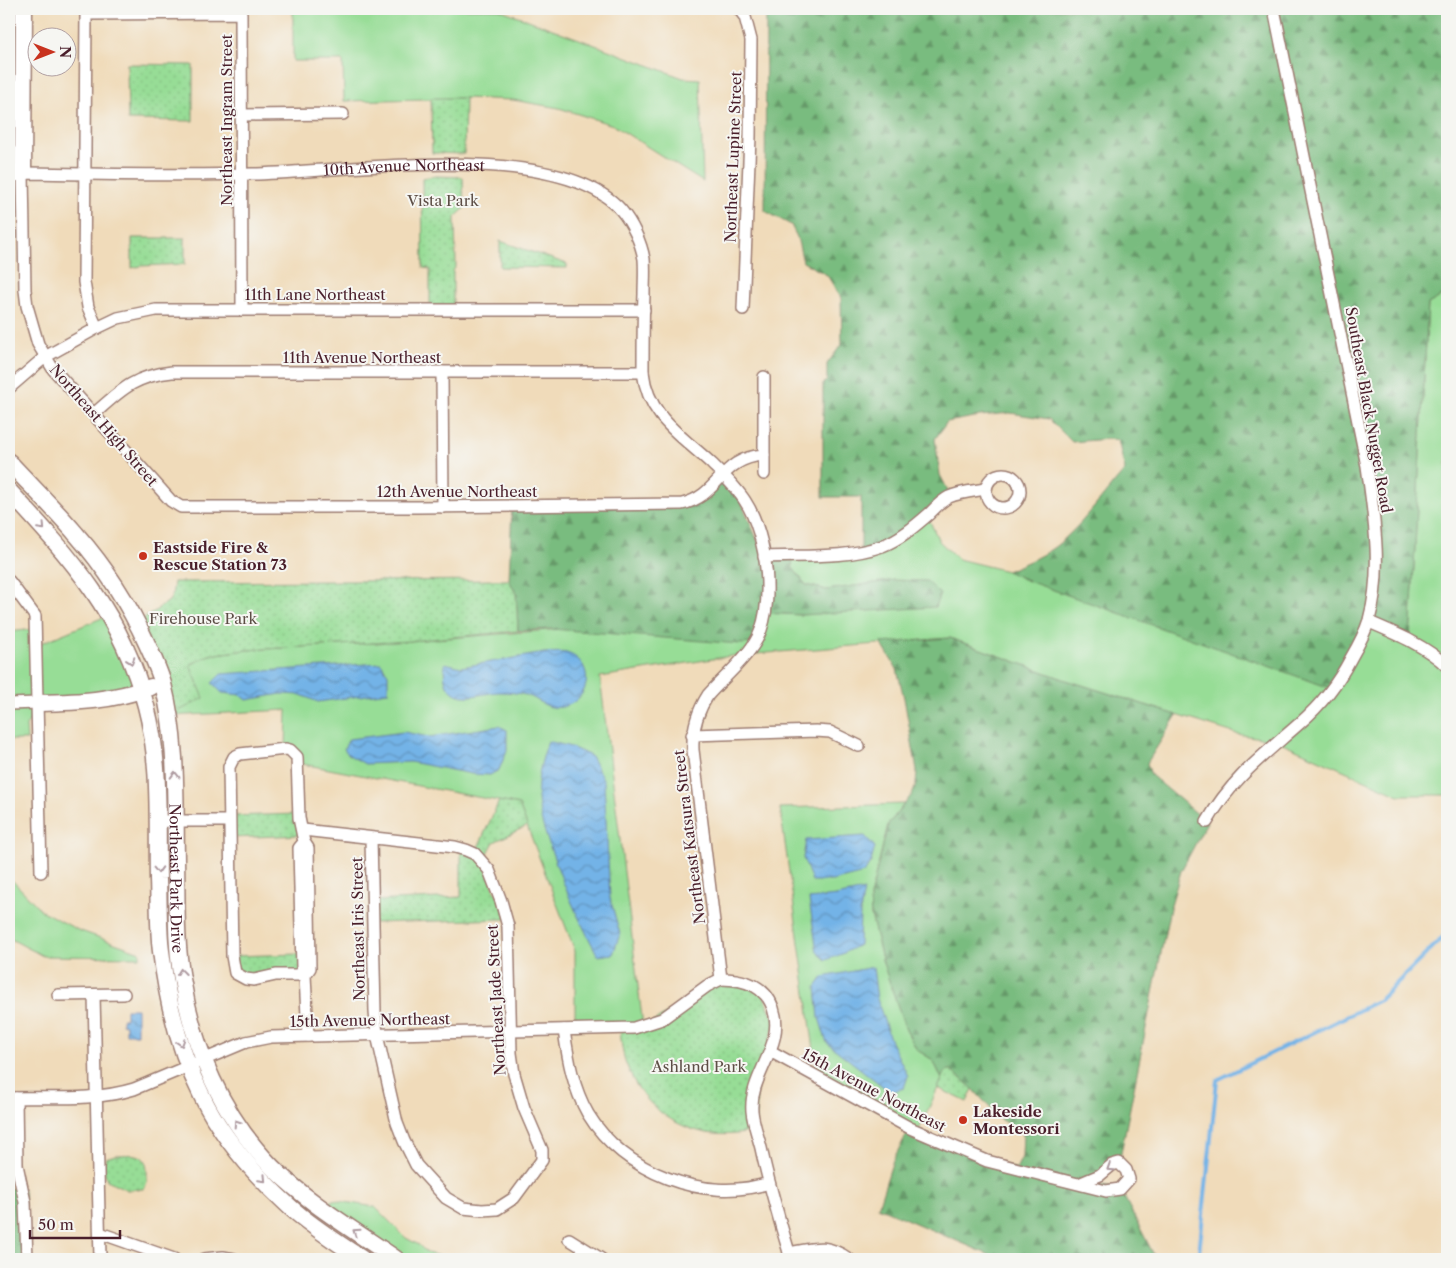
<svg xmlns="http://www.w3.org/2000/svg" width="1456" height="1268" font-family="'Libre Caslon Text',serif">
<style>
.grass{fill:#97dd96;stroke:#707e60}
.forest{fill:url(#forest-firs);stroke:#626e55}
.park{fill:url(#park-dots);stroke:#707e60}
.water{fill:url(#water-waves);stroke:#5e6989}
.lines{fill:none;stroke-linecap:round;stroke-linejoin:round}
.stream{stroke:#73b3e7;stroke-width:4}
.street-casing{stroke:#9d7d72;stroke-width:14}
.secondary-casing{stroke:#9d7d72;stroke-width:19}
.street{stroke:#fff;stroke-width:11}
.secondary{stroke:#fff;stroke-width:16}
.oneway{stroke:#ae9aa0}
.poi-dot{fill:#c8321e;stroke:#f6f6f2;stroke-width:2}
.labels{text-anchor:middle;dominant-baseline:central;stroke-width:4;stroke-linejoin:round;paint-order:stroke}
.street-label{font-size:15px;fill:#4a1f2b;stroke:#f6f6f2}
.park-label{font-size:15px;fill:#5d4e46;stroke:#f6f6f2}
.poi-label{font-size:15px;font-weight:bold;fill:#4a1f2b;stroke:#f6f6f2;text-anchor:start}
</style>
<defs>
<pattern id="forest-firs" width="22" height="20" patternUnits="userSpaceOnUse" patternTransform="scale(1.25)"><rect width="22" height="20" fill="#79bc7f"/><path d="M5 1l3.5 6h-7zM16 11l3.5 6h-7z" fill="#659868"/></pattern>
<pattern id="park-dots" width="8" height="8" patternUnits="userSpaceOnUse" patternTransform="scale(1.25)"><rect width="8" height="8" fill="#97dd96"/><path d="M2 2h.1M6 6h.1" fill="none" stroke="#84bd81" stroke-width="1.8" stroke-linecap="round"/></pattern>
<pattern id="water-waves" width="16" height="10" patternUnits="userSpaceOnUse" patternTransform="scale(1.25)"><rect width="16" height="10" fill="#73b3e7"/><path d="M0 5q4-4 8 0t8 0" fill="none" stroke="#6091bb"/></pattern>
</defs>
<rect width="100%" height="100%" fill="#f6f6f2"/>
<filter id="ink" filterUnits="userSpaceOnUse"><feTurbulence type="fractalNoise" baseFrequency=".02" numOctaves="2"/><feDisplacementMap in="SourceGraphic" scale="10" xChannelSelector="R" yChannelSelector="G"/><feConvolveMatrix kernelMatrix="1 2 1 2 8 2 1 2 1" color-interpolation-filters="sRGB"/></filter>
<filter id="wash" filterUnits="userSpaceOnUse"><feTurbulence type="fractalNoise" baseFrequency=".0096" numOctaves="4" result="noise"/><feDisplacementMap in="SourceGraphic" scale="20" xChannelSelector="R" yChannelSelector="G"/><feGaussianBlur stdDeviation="1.12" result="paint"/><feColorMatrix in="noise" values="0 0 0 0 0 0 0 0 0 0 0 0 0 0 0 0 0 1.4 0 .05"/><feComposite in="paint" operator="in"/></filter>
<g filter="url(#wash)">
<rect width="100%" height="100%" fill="#f0dbba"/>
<path class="grass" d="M 293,9 L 499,9 L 683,78 L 700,79 L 703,182 L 613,125 L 559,108 L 513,100 L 465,98 L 344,101 L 343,61 L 293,61 Z
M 1447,293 L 1447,795 L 1399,795 L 1278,741 L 1237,734 L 1066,680 L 950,638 L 731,656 L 600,677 L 643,1026 L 575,1029 L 575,951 L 519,805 L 297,763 L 286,749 L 287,710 L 169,716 L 190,665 L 209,655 L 246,650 L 410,641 L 766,613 L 802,615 L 895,580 L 827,590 L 806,585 L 792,567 L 793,555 L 861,551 L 927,515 L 939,541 L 958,559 L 1007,571 L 1028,581 L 1369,622 L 1410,639 L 1428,304 Z
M 109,615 L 141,691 L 31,703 L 31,718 L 26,726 L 27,740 L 9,740 L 9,632 L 35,629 L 36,645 Z
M 904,804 L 888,825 L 870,897 L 871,915 L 883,963 L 906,1030 L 917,1050 L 933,1060 L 942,1079 L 918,1132 L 818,1078 L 780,808 Z
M 9,877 L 42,911 L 78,930 L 140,952 L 140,957 L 43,956 L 9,938 Z
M 333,1200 L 375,1207 L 406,1238 L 419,1245 L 427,1253 L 452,1259 L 396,1259 L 321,1207 Z"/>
<path class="forest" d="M 766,9 L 1447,9 L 1447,293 L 1428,304 L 1410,640 L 1369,622 L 1333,689 L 1028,581 L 1007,571 C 1025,563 1046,555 1061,542 C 1085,521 1104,494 1125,470 L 1118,440 L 1108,439 L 1072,442 L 1049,419 L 1010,413 L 980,416 L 947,422 L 935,439 L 940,475 L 951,496 L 904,535 L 861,551 L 861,497 L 823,497 L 823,384 L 827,380 L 827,364 L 842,344 L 841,298 L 827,275 L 803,262 L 797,237 L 791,225 L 765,211 Z
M 722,474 L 736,489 L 764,556 L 793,555 L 792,567 L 806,585 L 827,590 L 895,580 L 927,581 L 940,594 L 935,607 L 802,615 L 766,613 L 755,643 L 740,644 L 552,629 L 518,631 L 516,594 L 509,580 L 512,506 L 682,504 Z
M 950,638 L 1066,680 L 1177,715 L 1147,763 L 1151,775 L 1207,822 L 1181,871 L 1170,908 L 1119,1163 L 1081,1183 L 1120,1189 L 1156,1259 L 999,1259 L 878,1207 L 893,1160 L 910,1128 L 1016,1169 L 1022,1157 L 1023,1132 L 1001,1120 L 973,1089 L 951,1070 L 946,1071 L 942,1079 L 933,1060 L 917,1050 L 906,1030 L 883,963 L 871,915 L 870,897 L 888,825 L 913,793 L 916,785 L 917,770 L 904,698 L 897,669 L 881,643 Z
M 9,1188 L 24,1190 L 27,1259 L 9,1259 Z"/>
<path class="park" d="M 127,64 L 193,65 L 193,121 L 128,120 Z
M 431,98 L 465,98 L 464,154 L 432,153 Z
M 435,176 L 463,177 L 464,209 L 455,217 L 456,266 L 453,271 L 453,306 L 430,306 L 430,269 L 423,268 L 422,178 Z
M 132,238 L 185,238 L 185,264 L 141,266 L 132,268 Z
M 500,241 L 567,264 L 567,268 L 500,267 Z
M 509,580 L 516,594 L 518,631 L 410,641 L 246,650 L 209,655 L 190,665 L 204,698 L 169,716 L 138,623 L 169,601 L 172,596 L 174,582 Z
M 499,801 L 519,805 L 527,826 L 494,842 L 483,862 L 507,919 L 373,923 L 372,901 L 461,897 L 461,848 L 475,854 Z
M 299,814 L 303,835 L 229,838 L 229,816 Z
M 301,954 L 305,975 L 240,977 L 232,956 Z
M 721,979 L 761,989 L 775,1022 L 757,1081 L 756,1130 C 703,1146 647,1119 627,1066 C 622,1054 621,1041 620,1028 L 650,1024 Z
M 951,1070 L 973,1089 L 967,1102 L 938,1088 L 946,1071 Z
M 115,1155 C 133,1155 147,1150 147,1173 C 147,1180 148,1184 143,1189 L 127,1190 L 107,1180 C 104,1172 103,1165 106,1158 Z"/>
<path class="water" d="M 544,653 C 551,653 564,651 570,654 C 596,666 590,701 562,707 C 545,710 540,699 526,695 C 519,693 508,692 500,692 C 486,692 463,702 452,691 C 443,684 444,673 445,663 L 461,667 Z
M 381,663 L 388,674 L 388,692 L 318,702 L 301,695 L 281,694 L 247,700 L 241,695 L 222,693 L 212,683 L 221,674 Z
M 499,726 L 507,730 L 507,750 L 499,770 L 490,775 L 472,774 L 410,762 L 365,764 L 349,755 L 344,749 L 349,739 L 404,732 L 429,737 Z
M 548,741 L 571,747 L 591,756 L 604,781 L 610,898 L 620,934 L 613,954 L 598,956 C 581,924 566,892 554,858 C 547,838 539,819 538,798 C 536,779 542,759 548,741 Z
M 865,836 L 875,847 L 871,862 L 864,873 L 832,881 L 812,881 L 803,858 L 806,840 Z
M 864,890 L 860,913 L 859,945 L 842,954 L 826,960 L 817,952 L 809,899 L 836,896 Z
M 873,967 L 877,999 L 891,1042 L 908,1076 L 904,1088 L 890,1092 L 827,1043 L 819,1018 L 816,987 L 823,977 Z
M 126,1009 L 137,1009 L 137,1034 L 126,1034 L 126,1025 L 122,1024 L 122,1019 L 126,1019 Z"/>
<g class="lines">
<path class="stream" d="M 1214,1259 L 1199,1253 L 1217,1080 L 1380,1000 L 1447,933"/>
</g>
</g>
<g filter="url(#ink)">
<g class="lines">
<g class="street-casing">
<g id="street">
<path d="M 739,9 L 745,17 L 751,40 L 750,137 L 743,309"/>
<path d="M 241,115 L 343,114"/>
<path d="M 97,328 L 88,307 L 84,282 L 86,14 L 241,13 L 242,309"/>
<path d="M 442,372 L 443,507"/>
<path id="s1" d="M 764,377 L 764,455 C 719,458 721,495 682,504 L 418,507 L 181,507 L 171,501 L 53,369 L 38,344 L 27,306 L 25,290 L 23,173 C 100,174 177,176 253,174 C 344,172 557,138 621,210 C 632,223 641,242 644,259 C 645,270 644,283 644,294 C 643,320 643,346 643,372 C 648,417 681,435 712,464 C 723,475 736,487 745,501 C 767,534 777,610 754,644 C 742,663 723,678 708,695 C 697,712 692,729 693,750 L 721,979 C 743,979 765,985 773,1008 C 786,1045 749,1075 752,1111 C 753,1123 758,1136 761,1148 C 769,1186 780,1222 791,1259"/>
<path d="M 9,388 L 45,357 L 97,328 L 118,318 L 156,310 L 644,310"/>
<path d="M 94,414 C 121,390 134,376 172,372 L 643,372"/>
<path d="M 764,455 L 764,474"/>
<circle cx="1003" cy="491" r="17"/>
<path d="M 764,557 C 802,555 845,559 882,546 C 900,539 914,527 929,514 C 935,508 941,501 949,497 C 960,492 974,491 986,489"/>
<path d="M 9,581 L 35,616 L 41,872"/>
<path d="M 1369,622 C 1397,634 1424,645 1447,666"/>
<path d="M 9,704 L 38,703"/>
<path d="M 692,735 L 816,731 L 830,732 L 859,746"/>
<path d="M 157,821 L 229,821"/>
<path d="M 1207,822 C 1232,778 1264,755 1300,723 C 1322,704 1338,683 1351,658 C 1358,646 1365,633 1369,620 C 1383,570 1374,517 1367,466 L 1274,9"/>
<path d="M 303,830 L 455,847 L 466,850 L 475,854 L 489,870 L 501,901 L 508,926 L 511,1053 L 514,1074 L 524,1108 L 542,1150 L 542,1160 L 514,1198 L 497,1209 L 482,1210 L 463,1208 L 446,1198 L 416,1165 L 404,1141 L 397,1123 L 377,1035 L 375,1012 L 371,839"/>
<path d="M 304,842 L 299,848 L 302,968 L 305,975 L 276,975 L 254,980 L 246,979 L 235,973 L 232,956 L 229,767 L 234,757 L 240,754 L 286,749 L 290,750 L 297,757 L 299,818 L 304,842 L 308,848 L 310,968 L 305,975 L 308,1036"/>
<path d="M 58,995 L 124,994"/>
<path d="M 94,995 L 100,1259"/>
<path d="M 564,1030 C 568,1059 573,1088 588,1114 C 623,1172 704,1204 769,1183"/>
<path d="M 770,1051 L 910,1128 L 987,1161 L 1106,1191 L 1120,1189 L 1129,1179 L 1126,1170 L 1119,1163 L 1112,1165 L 1100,1175 L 1081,1183"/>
<path d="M 9,1098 C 50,1097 95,1101 134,1089 L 246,1042 L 271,1037 L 634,1028 L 662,1019 L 707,986 L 721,979"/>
<path d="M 16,1098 L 17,1165 L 25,1202 L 27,1259"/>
<path d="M 100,1233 L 174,1259"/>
<path d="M 569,1239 L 601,1259"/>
<path d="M 789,1253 C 816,1248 825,1243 849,1259"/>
<path d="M 204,1259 L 223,1257 L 234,1259"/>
</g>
</g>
<g class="secondary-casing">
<g id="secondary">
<path d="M 9,173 L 23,173 L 24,9"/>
<path id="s2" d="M 9,462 C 31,486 55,509 76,534 C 105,567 129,604 147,644 C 153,657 159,670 163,684 C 178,742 175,802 176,861 C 177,900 175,940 182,979 C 193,1048 222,1116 272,1167 C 308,1203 354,1230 396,1259"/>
<path d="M 9,491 C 72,559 122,614 146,706 C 161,762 157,822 158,879 C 159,903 158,927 161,951 C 167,1000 179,1051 202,1096 C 222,1138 256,1176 290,1207 C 312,1227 338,1243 362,1259"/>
<path d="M 38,703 C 80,702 111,701 151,687"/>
</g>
</g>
<use href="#street" class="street"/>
<use href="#secondary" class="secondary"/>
</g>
<defs><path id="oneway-chevron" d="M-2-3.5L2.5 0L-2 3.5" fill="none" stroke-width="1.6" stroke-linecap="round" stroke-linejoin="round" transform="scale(1.25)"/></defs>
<g class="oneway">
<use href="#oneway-chevron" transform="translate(42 527) rotate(47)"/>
<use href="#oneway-chevron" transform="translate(131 661) rotate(71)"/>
<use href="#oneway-chevron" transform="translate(175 775) rotate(-91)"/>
<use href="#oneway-chevron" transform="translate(158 870) rotate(88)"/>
<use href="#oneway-chevron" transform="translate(181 972) rotate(-97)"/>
<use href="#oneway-chevron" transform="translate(181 1043) rotate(72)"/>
<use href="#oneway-chevron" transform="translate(237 1123) rotate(-123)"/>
<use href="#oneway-chevron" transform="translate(1110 1168) rotate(147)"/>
<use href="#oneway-chevron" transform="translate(263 1179) rotate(46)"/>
<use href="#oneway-chevron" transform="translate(356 1232) rotate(-146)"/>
</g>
</g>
<g class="poi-dot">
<circle cx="143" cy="556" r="5"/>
<circle cx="963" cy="1120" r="5"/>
</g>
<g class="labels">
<g class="street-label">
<text transform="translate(226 120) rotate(-90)">Northeast Ingram Street</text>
<text transform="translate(733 157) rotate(-88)">Northeast Lupine Street</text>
<text stroke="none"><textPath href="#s1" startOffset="1449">10th Avenue Northeast</textPath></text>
<text x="315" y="294">11th Lane Northeast</text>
<text x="362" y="357">11th Avenue Northeast</text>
<text transform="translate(1369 410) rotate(80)">Southeast Black Nugget Road</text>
<text transform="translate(104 425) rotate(49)">Northeast High Street</text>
<text x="457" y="491">12th Avenue Northeast</text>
<text transform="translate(689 837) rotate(-97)">Northeast Katsura Street</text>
<text stroke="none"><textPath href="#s2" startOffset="468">Northeast Park Drive</textPath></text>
<text transform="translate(358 929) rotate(-91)">Northeast Iris Street</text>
<text transform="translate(496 1000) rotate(-93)">Northeast Jade Street</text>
<text transform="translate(370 1020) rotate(-1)">15th Avenue Northeast</text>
<text transform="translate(874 1090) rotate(28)">15th Avenue Northeast</text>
</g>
<g class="park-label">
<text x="443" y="200">Vista Park</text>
<text x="203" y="618">Firehouse Park</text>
<text x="699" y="1066">Ashland Park</text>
</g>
<g class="poi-label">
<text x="153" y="547">Eastside Fire &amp;<tspan x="153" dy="17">Rescue Station 73</tspan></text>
<text x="973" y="1111">Lakeside<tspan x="973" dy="17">Montessori</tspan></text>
</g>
</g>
<rect width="1456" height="1268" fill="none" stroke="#f6f6f2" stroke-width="30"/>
<g transform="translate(52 52) rotate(90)"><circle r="24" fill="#f6f6f2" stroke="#b1a0a2"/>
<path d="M0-4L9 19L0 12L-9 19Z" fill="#c8321e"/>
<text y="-8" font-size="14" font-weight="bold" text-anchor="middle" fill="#4a1f2b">N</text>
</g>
<path d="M30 1230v8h90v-8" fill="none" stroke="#4a1f2b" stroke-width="2.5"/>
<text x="38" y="1230" font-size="15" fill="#4a1f2b" stroke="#f6f6f2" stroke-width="4" paint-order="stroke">50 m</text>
</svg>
